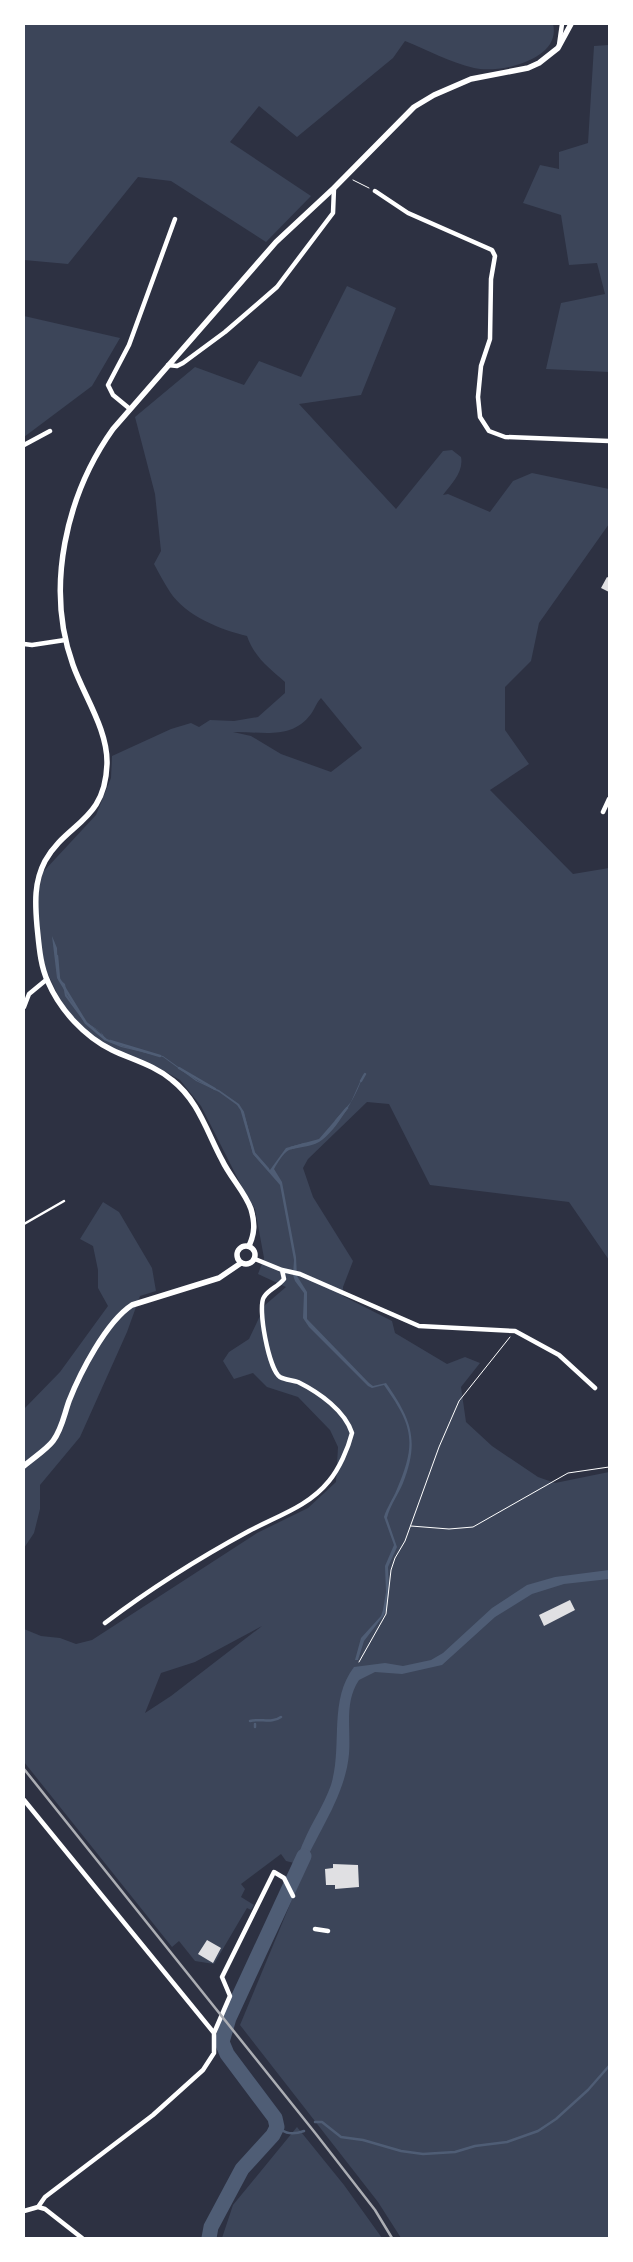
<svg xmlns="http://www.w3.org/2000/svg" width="633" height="2262" font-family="Montserrat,sans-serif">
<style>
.green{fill:#3c4559;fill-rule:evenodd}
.water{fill:#4f5d75}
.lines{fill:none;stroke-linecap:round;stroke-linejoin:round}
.stream{stroke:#4f5d75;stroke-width:2.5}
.river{stroke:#4f5d75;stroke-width:15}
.building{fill:#e0e0e3}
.path{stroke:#fff;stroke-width:1}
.service{stroke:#fff;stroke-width:2.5}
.minor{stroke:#fff;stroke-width:4.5}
.tertiary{stroke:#fff;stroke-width:5.5}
.rail{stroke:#abadb3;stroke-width:2.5}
</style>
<rect width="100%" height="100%" fill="#2d3142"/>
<path class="green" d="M 24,24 L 553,24 C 562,60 499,74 474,68 C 449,62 428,50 405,41 L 393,58 L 297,137 L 259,106 L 230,142 L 311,196 L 266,242 L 171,181 L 138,177 L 68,264 L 24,260 Z
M 609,45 L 609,372 L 546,369 L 561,303 L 605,294 L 597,263 L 569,265 L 561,215 L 523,203 L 540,165 L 559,169 L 559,152 L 588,143 L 594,46 Z
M 347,286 L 396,308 L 361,395 L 299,404 L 396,509 L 443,451 L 452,450 L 461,457 C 464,472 451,484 443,495 L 448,494 L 490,512 L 513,481 L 532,473 L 609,489 L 609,524 L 539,623 L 531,661 L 505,687 L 505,730 L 529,764 L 490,790 L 573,874 L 609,868 L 609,1260 L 569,1202 L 430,1185 L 389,1104 L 367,1102 L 308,1159 L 303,1168 L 313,1197 L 353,1261 L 343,1287 L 343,1296 L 392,1321 L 395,1333 L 447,1364 L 465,1357 L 480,1363 L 461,1387 L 466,1422 L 492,1446 L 538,1477 L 555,1483 L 609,1472 L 609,2238 L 401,2238 L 378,2202 L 240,2025 L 298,1885 L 291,1871 L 294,1863 L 286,1861 L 281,1854 L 241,1884 L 245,1889 L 241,1897 L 254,1905 L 251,1910 L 247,1908 L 214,1964 L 195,1961 L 179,1941 L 172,1947 L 24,1762 L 24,1629 L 41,1636 L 60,1638 L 76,1644 L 92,1640 L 257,1533 L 308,1508 L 336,1482 L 338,1447 L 330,1430 L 298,1397 L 267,1387 L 253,1373 L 234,1379 L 223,1361 L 229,1352 L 249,1339 L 265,1305 L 286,1287 L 258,1274 L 264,1258 L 255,1209 L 241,1185 L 201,1106 L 180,1080 L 157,1067 L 113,1051 L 82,1028 L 63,1006 L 47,972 L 38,939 L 37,898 L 43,872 L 96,815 L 111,778 L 112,756 L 171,729 L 191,723 L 199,727 L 210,720 L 234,721 L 258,717 L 285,693 L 285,682 C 270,669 254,657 247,636 C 221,630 186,616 170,592 C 164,583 159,573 154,564 L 161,551 L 155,494 L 135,417 L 195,367 L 244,385 L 259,361 L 301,377 ZM 321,698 L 362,748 L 331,772 L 281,754 L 251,736 L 233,732 C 260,731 291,741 311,714 C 315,709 316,703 321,698 ZM 262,1626 L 171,1696 L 145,1713 L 161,1673 L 195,1662 Z
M 24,316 L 120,338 L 92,386 L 24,437 Z
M 103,1202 L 119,1212 L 152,1268 L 156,1291 L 140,1296 L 127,1332 L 80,1437 L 40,1485 L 40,1509 L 34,1533 L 24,1548 L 24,1409 L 60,1372 L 108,1306 L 98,1288 L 98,1270 L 93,1246 L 80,1239 Z
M 297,2127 L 344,2185 L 382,2238 L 222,2238 L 233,2205 Z"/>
<path class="water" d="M 52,936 L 57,948 L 58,978 L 65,984 L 67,995 L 86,1022 L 101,1032 L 105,1038 L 122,1046 L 163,1056 L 198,1081 L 219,1090 L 239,1104 L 244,1112 L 254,1152 L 270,1170 L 286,1148 L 319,1139 L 351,1102 L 364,1073 C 358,1093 337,1131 319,1142 C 310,1147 298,1147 289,1150 C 283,1153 277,1164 274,1169 L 282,1182 L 296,1257 L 297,1276 L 307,1292 L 307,1319 L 369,1383 L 373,1386 L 386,1383 C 411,1419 420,1440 403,1483 C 398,1495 390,1505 387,1518 L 397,1547 L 388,1567 L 389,1591 L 387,1608 L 384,1615 L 364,1641 L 358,1660 L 355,1660 L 361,1638 L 381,1616 L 383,1610 L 386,1592 L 385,1566 L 394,1545 L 384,1517 C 387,1507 393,1499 397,1489 C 417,1442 413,1426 384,1385 L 372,1388 L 368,1386 L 309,1327 L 303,1318 L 304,1293 L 295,1281 L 293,1275 L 294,1260 L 280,1185 L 253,1154 L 243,1114 L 237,1105 L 219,1092 L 196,1081 L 163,1057 L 121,1047 L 104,1040 L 101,1032 L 85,1023 L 65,996 L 63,985 L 57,978 Z
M 609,1570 L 609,1579 L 564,1584 L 532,1594 L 495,1617 L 442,1665 L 402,1674 L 375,1672 L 359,1680 C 344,1702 351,1729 349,1754 C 345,1799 313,1838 299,1877 L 293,1873 C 297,1863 299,1851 304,1841 C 312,1822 324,1805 331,1785 C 343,1746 328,1701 354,1667 L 385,1663 L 403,1666 L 431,1660 L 443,1653 L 492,1608 L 527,1585 L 555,1577 Z"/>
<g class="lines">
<path class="stream" d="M 57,956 L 59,979 L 86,1023 L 105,1039
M 110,1041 L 160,1056
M 179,1068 L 215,1089
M 361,1081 L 365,1074
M 242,1111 L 254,1153 L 268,1169
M 336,1121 L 347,1108
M 291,1148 L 305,1144
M 250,1721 C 261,1718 271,1724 281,1717
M 255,1724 L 255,1727
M 315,2122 L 322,2122 L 341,2137 L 363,2140 L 401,2151 L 423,2154 L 455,2152 L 475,2146 L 507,2142 L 538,2131 L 556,2119 L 588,2090 L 609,2066
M 277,2127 C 286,2134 293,2135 304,2131"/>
<path class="river" d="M 209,2238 L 211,2227 L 242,2169 L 273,2135 L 277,2127 L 275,2118 L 227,2054 L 222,2042 L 229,2018 L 304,1856"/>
</g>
<path class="building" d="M 607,577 L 609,578 L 609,592 L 601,588 Z
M 570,1600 L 575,1610 L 544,1626 L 539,1615 Z
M 333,1864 L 358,1865 L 359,1887 L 335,1889 L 335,1885 L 326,1885 L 325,1869 L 333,1868 Z
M 207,1940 L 221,1948 L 213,1963 L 198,1954 Z"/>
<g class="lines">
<path class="path" d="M 353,180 L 369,188
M 411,1526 L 449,1529 L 473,1527 L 568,1473 L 609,1467
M 359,1662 L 386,1614 L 391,1570 L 395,1558 L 405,1541 L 439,1447 L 459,1401 L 510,1337"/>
<path class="service" d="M 24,1224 L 64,1201"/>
<path class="minor" d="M 559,45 L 562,24
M 375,191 L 408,213 L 492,250 L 495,256 L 491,279 L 490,339 L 481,366 L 478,397 L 480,417 L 489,431 L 505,437 L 609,441
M 168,365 L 177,366 L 183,363 L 225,332 L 277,287 L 333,213 L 334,188
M 130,409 L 113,395 L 108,385 L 129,345 L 175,219
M 24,445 L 50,431
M 24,644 L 32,645 L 65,640
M 603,812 L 609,799
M 24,1007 L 29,994 L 46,980
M 255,1259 L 282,1270 L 300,1274 L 419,1326 L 515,1331 L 559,1355 L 595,1388
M 105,1623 C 150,1589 199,1558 249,1531 C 277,1516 308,1507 329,1481 C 339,1469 348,1449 352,1433 C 345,1411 320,1393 298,1382 C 293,1380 285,1380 280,1377 C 269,1370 257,1307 264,1297 C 269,1289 278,1287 284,1279 L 282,1270
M 24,1800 L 214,2033
M 315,1929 L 328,1931
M 38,2207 L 45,2197 L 153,2115 L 203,2070 L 214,2053 L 214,2033 L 230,1996 L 222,1977 L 274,1872 L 284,1878 L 293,1896
M 24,2211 L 38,2207 L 45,2209 L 82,2238"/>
<path class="tertiary" d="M237 1255a9 9 0 1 1 18 0a9 9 0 1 1-18 0Z
M 249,1246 C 255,1233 255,1223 251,1209 C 245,1192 230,1177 222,1160 C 207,1132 198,1100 172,1080 C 154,1065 133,1060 112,1050 C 85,1037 60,1010 48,982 C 40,965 39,945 37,926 C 35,903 34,882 45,861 C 67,822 105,822 107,764 C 108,730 84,696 73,665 C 45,588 66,495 113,429 L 276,242 L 334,188 L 414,107 L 434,95 L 471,79 L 528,68 L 539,63 L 558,48 L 571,24
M 24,1466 C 33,1458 46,1450 53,1441 C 62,1429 64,1415 69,1401 C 80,1373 106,1322 132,1305 L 219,1278 L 241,1263"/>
<path class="rail" d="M 24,1769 L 316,2134 L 375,2210 L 392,2238"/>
</g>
<rect width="633" height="2262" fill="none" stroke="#ffffff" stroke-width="50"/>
</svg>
